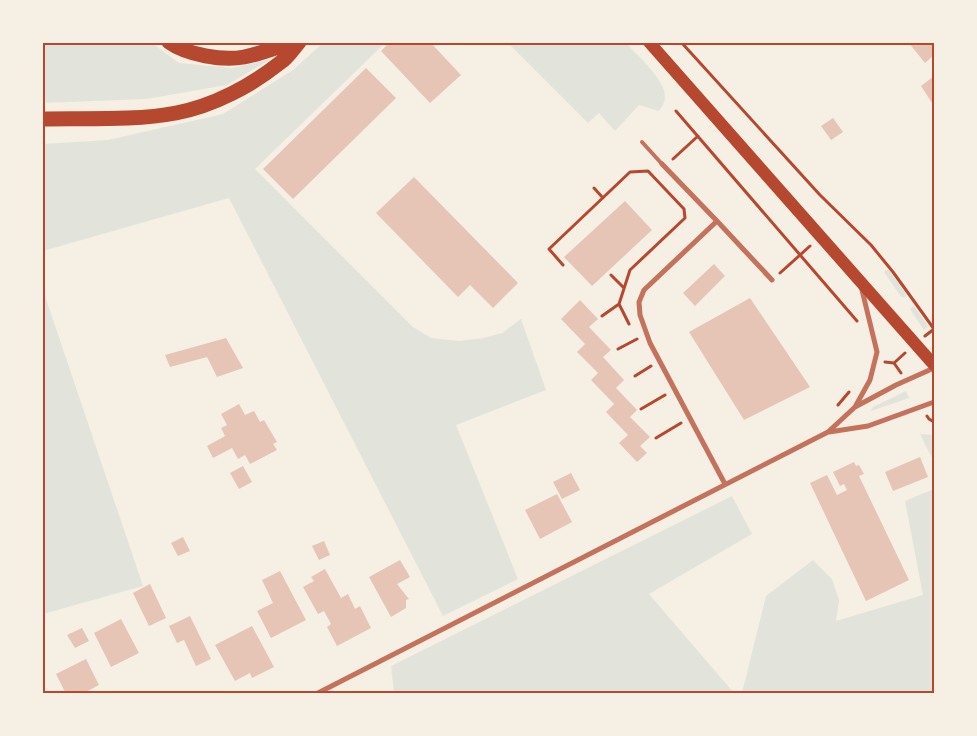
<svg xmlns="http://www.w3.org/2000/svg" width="977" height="736" font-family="Figtree,sans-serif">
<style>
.green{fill:#e2e4dc}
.building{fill:#e6c5b7}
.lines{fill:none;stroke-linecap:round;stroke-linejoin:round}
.path{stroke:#b5482f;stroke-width:3}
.service{stroke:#c5725c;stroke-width:4}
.minor{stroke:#c5725c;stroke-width:5}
.primary{stroke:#b5482f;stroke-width:12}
.motorway{stroke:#b5482f;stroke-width:15}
.neatline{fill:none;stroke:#b5482f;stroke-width:2}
</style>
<rect width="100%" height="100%" fill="#f6efe4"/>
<path class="green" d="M 43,42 L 152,43 L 179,63 L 232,68 L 271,59 L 227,85 L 146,99 L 43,103 Z
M 324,42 L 385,43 L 255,169 L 413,327 L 431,338 L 459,341 L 483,338 L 502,333 L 521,319 L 546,390 L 456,425 L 518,579 L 443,616 L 229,198 L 43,251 L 43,144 L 108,140 L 223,114 L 293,70 Z
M 508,43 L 626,43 C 637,55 665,79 665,97 C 665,103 662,106 659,111 L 639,105 L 615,131 L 599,113 L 588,123 Z
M 886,270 L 889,270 L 906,293 L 905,297 L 901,297 L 884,272 Z
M 43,290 L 143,586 L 43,614 L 42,614 Z
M 914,306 C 917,310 927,323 928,327 L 924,330 L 910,309 Z
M 906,391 L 909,398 L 871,411 L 873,407 Z
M 920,434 L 934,435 L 934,462 Z
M 934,489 L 934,693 L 742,693 L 766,596 L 813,560 L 832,579 L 839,600 L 836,621 L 923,595 L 905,501 Z
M 732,496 L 752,534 L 649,594 L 734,693 L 394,693 L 391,666 Z"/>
<path class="building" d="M 390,42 L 430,42 L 461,75 L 430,103 L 381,51 Z
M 908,42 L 934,42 L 934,55 L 925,63 Z
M 366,68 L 396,98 L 293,199 L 263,169 Z
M 934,76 L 934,106 L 921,86 Z
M 833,118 L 843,132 L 831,140 L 821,126 Z
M 414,177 L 518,283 L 493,308 L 470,285 L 458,297 L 376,213 Z
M 625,201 L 652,230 L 592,286 L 564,257 Z
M 714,264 L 725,276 L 695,306 L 683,293 Z
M 750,298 L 810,387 L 744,420 L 689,332 Z
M 580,300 L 598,319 L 589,327 L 611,350 L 603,357 L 624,380 L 616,388 L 637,410 L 630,417 L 650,437 L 640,446 L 647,453 L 637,462 L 619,443 L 628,435 L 606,412 L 614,404 L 591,380 L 598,373 L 577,352 L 585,344 L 561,319 Z
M 226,338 L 243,368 L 217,377 L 207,357 L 170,367 L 165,355 Z
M 239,404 L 245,415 L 254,411 L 260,422 L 264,420 L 277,442 L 273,444 L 277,450 L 250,464 L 245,455 L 238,459 L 232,448 L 213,458 L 207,446 L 225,436 L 221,428 L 227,425 L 221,414 Z
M 920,457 L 928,477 L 893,491 L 885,472 Z
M 854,462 L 856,466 L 859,465 L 864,474 L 859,476 L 909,580 L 866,601 L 810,483 L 827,475 L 837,495 L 847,490 L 844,484 L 840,486 L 833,472 Z
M 243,466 L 252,482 L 239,489 L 230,473 Z
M 571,473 L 580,490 L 562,499 L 553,482 Z
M 557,494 L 572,522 L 540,539 L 525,510 Z
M 183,537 L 190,551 L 178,556 L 171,543 Z
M 324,541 L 330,555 L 319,560 L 312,546 Z
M 400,560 L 410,577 L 397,584 L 409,599 L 406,600 L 406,608 L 391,617 L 369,577 Z
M 325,569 L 341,598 L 348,594 L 355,609 L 360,606 L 371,628 L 337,646 L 327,627 L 331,624 L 324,611 L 318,614 L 303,587 L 314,581 L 311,577 Z
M 280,571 L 306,620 L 271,638 L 257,611 L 273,603 L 262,580 Z
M 150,584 L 166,618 L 149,626 L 133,593 Z
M 190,616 L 211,659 L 196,666 L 184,640 L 177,643 L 169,626 Z
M 121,619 L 139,653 L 111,667 L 94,633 Z
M 252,626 L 274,667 L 252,678 L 250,673 L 235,681 L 215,645 Z
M 82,628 L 89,641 L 75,648 L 67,635 Z
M 86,659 L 99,685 L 82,694 L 66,694 L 56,674 Z"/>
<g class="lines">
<path class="path" d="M 681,42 L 820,195 L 871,245 L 893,272 L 934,329 L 925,336
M 676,111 L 857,321
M 673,159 L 698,136
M 594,188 L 603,198
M 563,265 L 549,249 L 630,172 L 648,171 L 684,209 L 685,218 L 630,270 L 619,304 L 629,324
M 780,273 L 810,246
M 611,275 L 624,288
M 602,316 L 619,304
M 618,349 L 637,339
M 885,362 L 894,363 L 905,353
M 894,363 L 901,373
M 635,376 L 651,366
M 838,405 L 849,392
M 641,409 L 665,395
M 927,416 L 929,419 L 934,422
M 656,438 L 681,423"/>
<path class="service" d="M 642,142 L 662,164"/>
<path class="minor" d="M 662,164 L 717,221 L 772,280
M 717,221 L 644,290 L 639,302 L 640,315 L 650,343 L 725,484
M 855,407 L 870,380 L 877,352 L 862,290
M 829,432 L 868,426 L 934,402
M 316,694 L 828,432 L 855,407 L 896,385 L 934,368"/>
<path class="primary" d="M 649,42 L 934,365"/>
<path class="motorway" d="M 169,42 C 187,55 223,61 244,57 C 260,54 277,47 293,42
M 42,119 C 84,118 135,121 176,113 C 213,106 251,86 281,62 C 288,57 293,49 299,42"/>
</g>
<rect width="977" height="736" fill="none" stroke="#f6efe4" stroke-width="88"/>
<rect x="44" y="44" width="889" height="648" class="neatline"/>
</svg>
